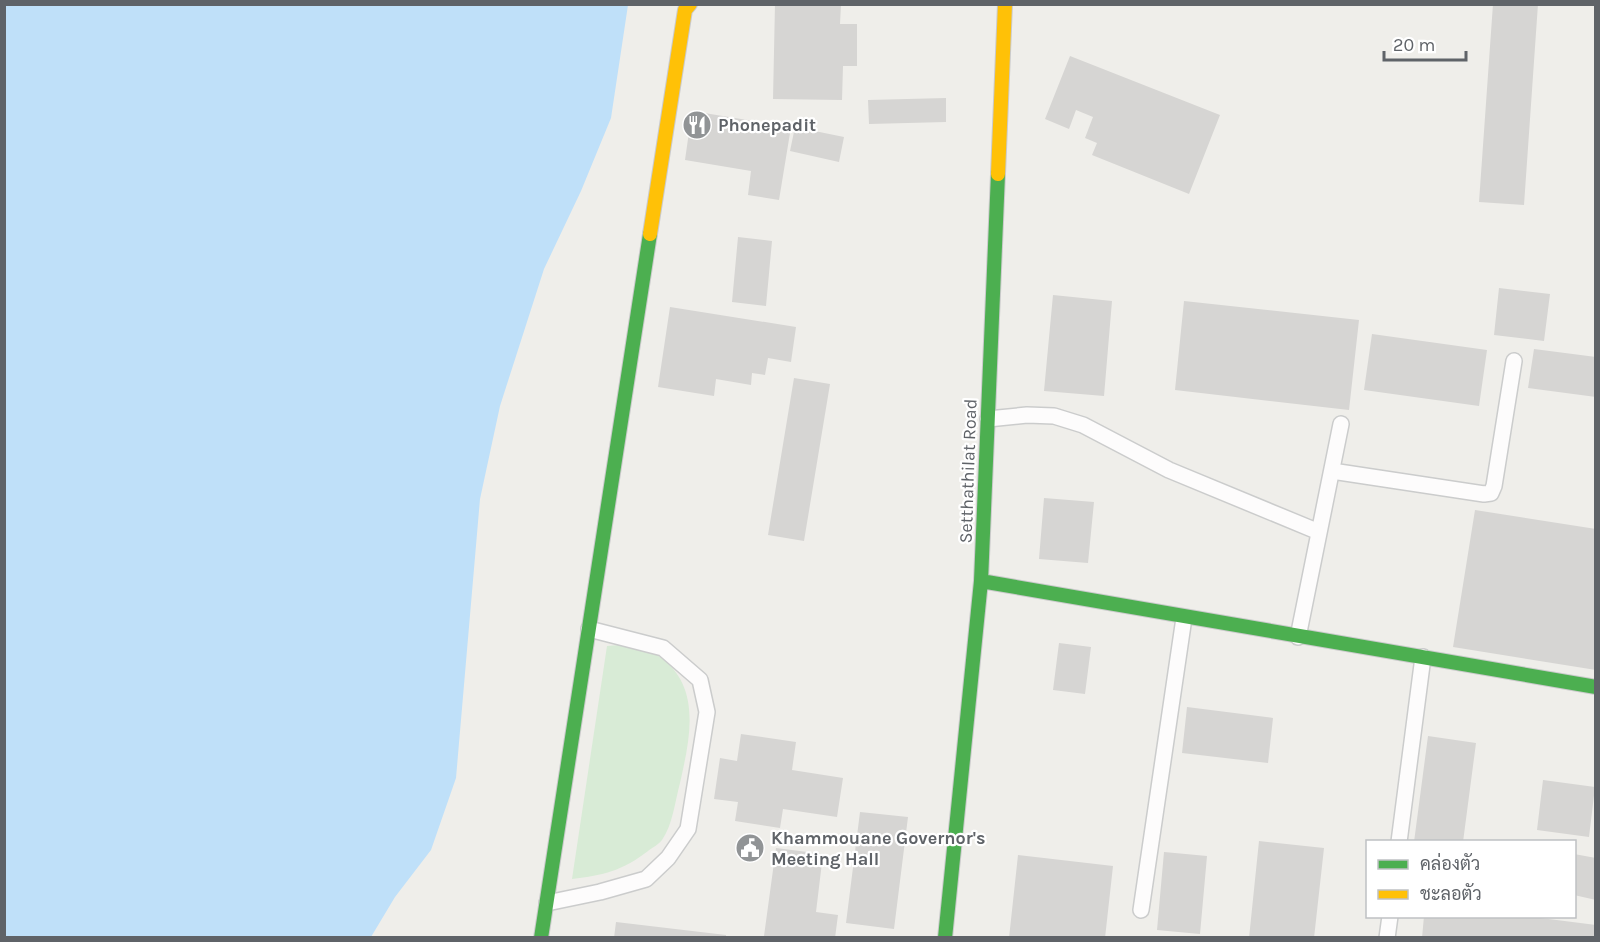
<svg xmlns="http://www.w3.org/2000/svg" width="1600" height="942" font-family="Karla,Sarabun,sans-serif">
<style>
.green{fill:#d8ebd6}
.water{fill:#bfe0f9}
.building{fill:#d6d5d3}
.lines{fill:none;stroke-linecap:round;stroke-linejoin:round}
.lane-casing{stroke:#cbcccc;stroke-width:18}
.fast-casing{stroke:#cacacb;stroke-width:16}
.slow-casing{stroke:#cacacb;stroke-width:16}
.lane{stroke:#fdfcfc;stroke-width:15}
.fast{stroke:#4caf50;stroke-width:14}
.slow{stroke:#ffc107;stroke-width:14}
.labels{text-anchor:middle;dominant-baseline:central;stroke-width:4.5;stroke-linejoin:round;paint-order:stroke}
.poi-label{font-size:18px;font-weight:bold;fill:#5f6368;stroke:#fff;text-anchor:start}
.street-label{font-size:18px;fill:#5f6368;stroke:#fff}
</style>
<rect width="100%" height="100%" fill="#efeeea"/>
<path class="green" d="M 631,644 C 641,649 655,652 664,660 C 702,691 689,742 680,783 C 675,801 673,824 662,840 C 659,844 652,848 648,851 C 622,871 604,875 572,879 L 607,646 Z"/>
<path class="water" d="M 5,4 L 628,5 L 611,118 L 581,191 L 544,269 L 500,406 L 480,499 L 456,778 L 431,850 L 395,897 L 371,937 L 5,937 Z"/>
<path class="building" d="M 775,4 L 841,4 L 840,24 L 857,24 L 857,66 L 843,66 L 842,100 L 773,99 Z
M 1493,4 L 1538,4 L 1524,205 L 1479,202 Z
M 1070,56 L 1220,115 L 1189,194 L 1092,155 L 1097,143 L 1085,138 L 1093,117 L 1076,110 L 1069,129 L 1045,119 Z
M 946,98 L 946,122 L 869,124 L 868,100 Z
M 692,111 L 791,127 L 779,200 L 748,195 L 751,171 L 685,160 Z
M 795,127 L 844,137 L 839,162 L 790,151 Z
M 738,237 L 772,241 L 766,306 L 732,302 Z
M 1499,288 L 1550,294 L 1544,341 L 1494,335 Z
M 1053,295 L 1112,301 L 1104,396 L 1044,391 Z
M 1184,301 L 1359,320 L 1349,410 L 1175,390 Z
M 670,307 L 796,327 L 791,362 L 768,358 L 765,375 L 752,373 L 751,385 L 716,379 L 714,396 L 658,387 Z
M 1372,334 L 1487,350 L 1479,406 L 1364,390 Z
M 1534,349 L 1596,357 L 1596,397 L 1528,388 Z
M 794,378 L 830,384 L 804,541 L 768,535 Z
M 1044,498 L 1094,502 L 1088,563 L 1039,559 Z
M 1475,510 L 1596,529 L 1596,670 L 1453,647 Z
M 1059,643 L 1091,647 L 1085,694 L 1053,690 Z
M 1187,707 L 1273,718 L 1268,763 L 1182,753 Z
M 741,734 L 796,742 L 792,770 L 843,778 L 837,817 L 783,809 L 780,828 L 735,821 L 738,802 L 714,799 L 720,758 L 737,761 Z
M 1428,736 L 1476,743 L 1463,842 L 1414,842 Z
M 1543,780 L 1595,787 L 1589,837 L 1537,830 Z
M 860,812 L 908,817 L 894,929 L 846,923 Z
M 1259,841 L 1324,848 L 1314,938 L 1249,938 Z
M 776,848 L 823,854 L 816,912 L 838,915 L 835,938 L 764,936 Z
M 1164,852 L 1207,856 L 1200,934 L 1157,930 Z
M 1574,854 L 1596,858 L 1596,900 L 1574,895 Z
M 1018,855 L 1113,866 L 1105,938 L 1009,938 Z
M 1424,916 L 1525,916 L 1596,925 L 1596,938 L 1422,938 Z
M 616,922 L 726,935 L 726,938 L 614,938 Z"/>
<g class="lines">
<g class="lane-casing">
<path id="lane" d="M 988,419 L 1027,415 L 1054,416 L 1083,425 L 1169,470 L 1319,532
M 1332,471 L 1484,494 L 1491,493 L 1494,486 L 1514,361
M 1298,637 L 1341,424
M 1399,842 L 1423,657
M 547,903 L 600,892 L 646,879 L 668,858 L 688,829 L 707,712 L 700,680 L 663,648 L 589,629
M 1141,910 L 1184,618
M 1387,938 L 1390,916"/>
</g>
<g class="fast-casing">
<path id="fast" d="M 981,581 L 1596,687
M 541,938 L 650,234
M 945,938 L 981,581 L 998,174"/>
</g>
<g class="slow-casing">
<path id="slow" d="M 998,174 L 1005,4
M 650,234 L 685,10 L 690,4"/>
</g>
<use href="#lane" class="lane"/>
<use href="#fast" class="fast"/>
<use href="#slow" class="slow"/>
</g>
<defs>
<g id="restaurant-disc" transform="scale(1.5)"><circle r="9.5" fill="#919496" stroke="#fff"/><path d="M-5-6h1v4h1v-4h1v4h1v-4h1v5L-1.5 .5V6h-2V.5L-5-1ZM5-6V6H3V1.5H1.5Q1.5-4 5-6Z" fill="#fff"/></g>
<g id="civic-disc" transform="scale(1.5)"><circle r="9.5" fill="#919496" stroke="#fff"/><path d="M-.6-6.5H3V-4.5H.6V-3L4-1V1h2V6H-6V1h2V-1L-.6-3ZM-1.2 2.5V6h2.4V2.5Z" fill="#fff"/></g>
</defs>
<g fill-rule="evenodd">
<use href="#restaurant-disc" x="697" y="125"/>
<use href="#civic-disc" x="750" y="848"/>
</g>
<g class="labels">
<g class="poi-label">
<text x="718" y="125">Phonepadit</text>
<text x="771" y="838">Khammouane Governor's<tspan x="771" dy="21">Meeting Hall</tspan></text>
</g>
<g class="street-label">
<text transform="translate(968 471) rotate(-88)">Setthathilat Road</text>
</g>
</g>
<rect width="1600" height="942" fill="none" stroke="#5f6368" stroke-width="12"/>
<rect x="1366" y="840" width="210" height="78" fill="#ffffff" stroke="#bfc1c3" stroke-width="1.5"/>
<rect x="1378" y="860" width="30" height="9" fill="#4caf50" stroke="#bfc1c3" stroke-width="1.5"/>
<text x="1420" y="870" font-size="18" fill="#5f6368">คล่องตัว</text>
<rect x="1378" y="890" width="30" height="9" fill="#ffc107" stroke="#bfc1c3" stroke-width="1.5"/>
<text x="1420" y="900" font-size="18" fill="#5f6368">ชะลอตัว</text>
<path d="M1384 51v9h82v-9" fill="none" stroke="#5f6368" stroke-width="3"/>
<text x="1393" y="51" font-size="18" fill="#5f6368" stroke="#ffffff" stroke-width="4.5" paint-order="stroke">20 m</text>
</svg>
